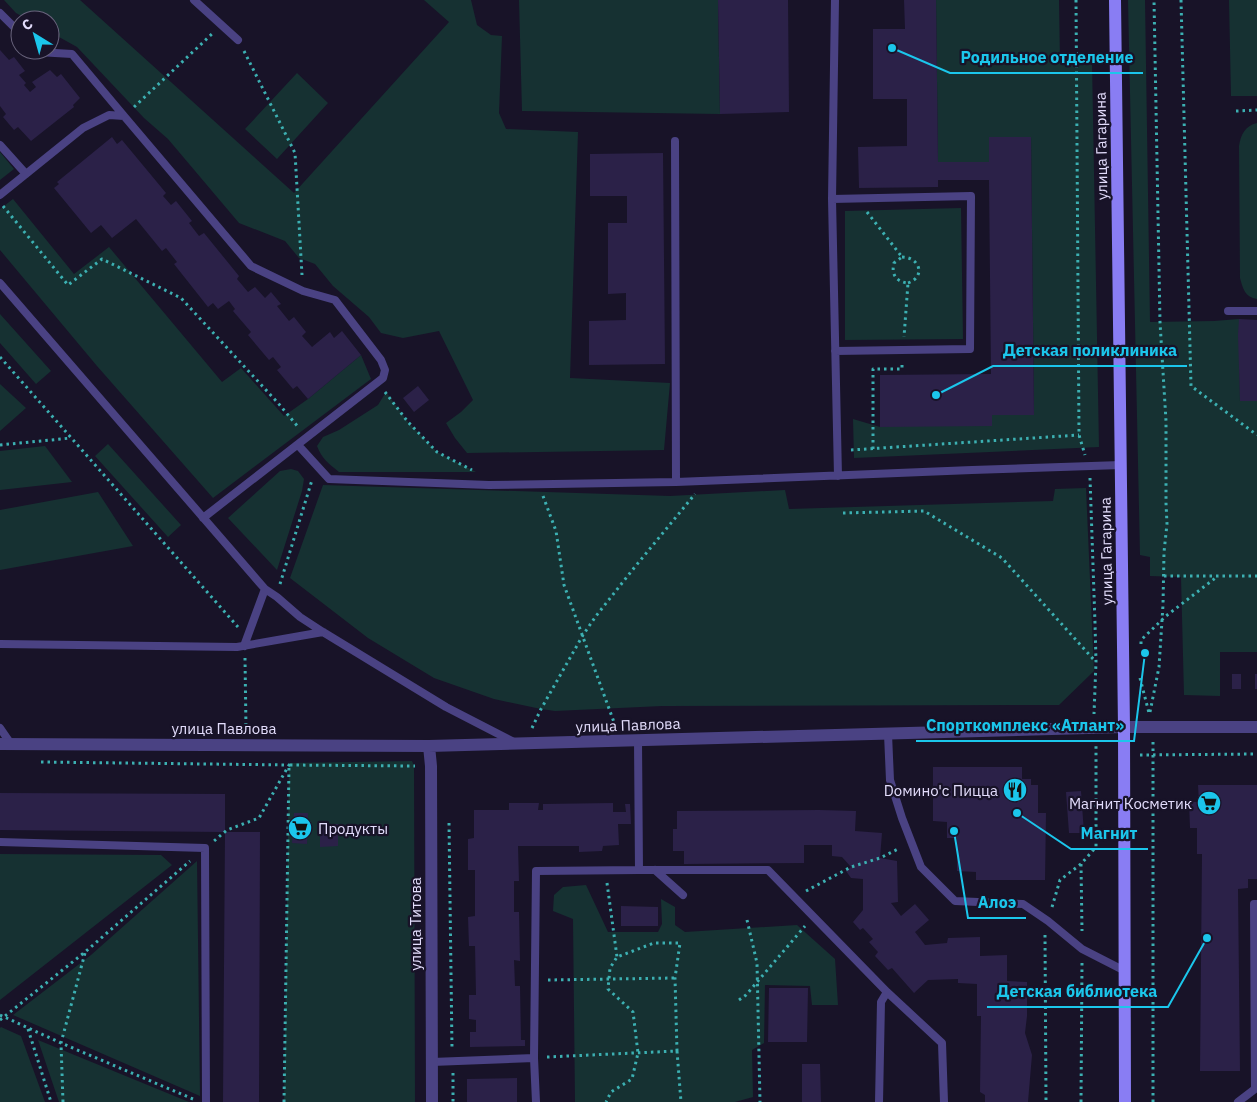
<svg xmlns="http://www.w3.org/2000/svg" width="1257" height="1102" font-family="'IBM Plex Sans',sans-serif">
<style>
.green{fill:#163132}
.building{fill:#2b2148}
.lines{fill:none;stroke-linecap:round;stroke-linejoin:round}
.path{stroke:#3cb0b2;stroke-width:3;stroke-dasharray:2.5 4;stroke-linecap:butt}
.service{stroke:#4a4283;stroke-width:8}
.minor{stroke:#4a4283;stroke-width:12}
.tertiary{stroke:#4a4283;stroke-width:12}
.secondary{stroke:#897df3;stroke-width:12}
.labels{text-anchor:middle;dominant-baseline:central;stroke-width:4.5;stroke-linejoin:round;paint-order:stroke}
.street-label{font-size:15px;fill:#e3ddfc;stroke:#181328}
.poi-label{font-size:15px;fill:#e3ddfc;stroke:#181328;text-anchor:end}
.leader{fill:none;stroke:#1bc6eb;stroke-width:2}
.callout-dot{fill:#1bc6eb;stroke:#181328;stroke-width:2}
.callout-label{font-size:16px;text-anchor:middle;font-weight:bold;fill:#1bc6eb;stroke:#181328;stroke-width:4.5;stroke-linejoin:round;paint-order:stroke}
</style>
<rect width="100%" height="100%" fill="#181328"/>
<path class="green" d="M 4,0 L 80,0 L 294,193 L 449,22 L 424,0 L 471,0 L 477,25 L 491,35 L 502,36 L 499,113 L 506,129 L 578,132 L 570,378 L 670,383 L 664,450 L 467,453 L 455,438 L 446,423 L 461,412 L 473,400 L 439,331 L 403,338 L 381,333 L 369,317 L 333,286 L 315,264 L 299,258 L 285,241 L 239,223 L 168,139 L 144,118 L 77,47 L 50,32 L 50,20 L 29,20 L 16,13 Z
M 519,0 L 718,0 L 720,114 L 522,111 Z
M 936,0 L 1059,0 L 1060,62 L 1092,62 L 1099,447 L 854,458 L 853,419 L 880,427 L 992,415 L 1034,415 L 1031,137 L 989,137 L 989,162 L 938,162 Z
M 1128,0 L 1145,0 L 1150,322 L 1214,321 L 1239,319 L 1240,401 L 1257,401 L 1257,652 L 1220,652 L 1220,696 L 1184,695 L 1181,577 L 1150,576 L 1150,557 L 1140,555 Z
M 1229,0 L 1257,0 L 1257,96 L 1231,96 Z
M 297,73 L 328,103 L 277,159 L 245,129 Z
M 1257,123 L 1257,299 C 1245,297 1243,289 1240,278 L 1239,146 C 1241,134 1245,126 1257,123 Z
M 0,152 L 14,169 L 0,180 Z
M 13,199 L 74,274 L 109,247 L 222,382 L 241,368 L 284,416 L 308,399 L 361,355 L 371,379 L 213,498 L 97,366 L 0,250 L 0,209 Z
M 961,208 L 963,339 L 845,340 L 845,211 Z
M 0,314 L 51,371 L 36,384 L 0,343 Z
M 0,384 L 26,408 L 0,431 Z
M 386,392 L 408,422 L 437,452 L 476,472 L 339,472 C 328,463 322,459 317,446 L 323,437 L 339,430 L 378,405 Z
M 108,444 L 181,525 L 168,537 L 95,456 Z
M 45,446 L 72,482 L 0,490 L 0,451 Z
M 291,469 L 298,471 L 304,479 L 302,491 L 277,570 L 228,518 L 280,471 Z
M 323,485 L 670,496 L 785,490 L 789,509 L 1053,501 L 1055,489 L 1086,488 L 1094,671 L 1059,705 L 662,706 L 555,711 L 541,709 L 494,699 L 434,678 L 368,638 L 290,578 Z
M 98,492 L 133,546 L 0,570 L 0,510 Z
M 412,761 L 414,766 L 415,1102 L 284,1102 L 289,763 Z
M 0,854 L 161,855 L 172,865 L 0,1000 Z
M 197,861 L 200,1096 L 13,1015 L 91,955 Z
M 586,885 L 608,932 L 658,932 L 662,924 L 661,899 L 675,907 L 675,925 L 685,932 L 797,925 L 835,959 L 838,1005 L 812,1005 L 810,986 L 765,985 L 764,1043 L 752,1050 L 753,1097 L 735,1102 L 575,1102 L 573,919 L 553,911 L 554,895 L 563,887 Z
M 1,1027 L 21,1036 L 45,1102 L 0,1102 L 0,1028 Z
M 38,1040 L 189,1102 L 59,1102 Z"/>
<path class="building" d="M 718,0 L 788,0 L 789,112 L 720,114 Z
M 904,0 L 936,0 L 938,162 L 989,162 L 989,137 L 1031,137 L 1034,415 L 992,415 L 992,426 L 880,427 L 880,375 L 991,374 L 989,180 L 938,180 L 938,187 L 859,188 L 858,147 L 907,146 L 907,99 L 873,99 L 873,29 L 905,29 Z
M 0,50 L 9,60 L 14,57 L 25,71 L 19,75 L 26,83 L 24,85 L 30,92 L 36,87 L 32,82 L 50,70 L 57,77 L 61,74 L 80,98 L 73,105 L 74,107 L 31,141 L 18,127 L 14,130 L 3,117 L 6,114 L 0,106 Z
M 112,137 L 117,144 L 122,140 L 166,193 L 163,196 L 171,205 L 176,201 L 192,221 L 189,223 L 199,236 L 204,233 L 239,276 L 237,279 L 248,292 L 255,287 L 265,298 L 271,292 L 281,304 L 277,306 L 289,321 L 294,317 L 306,332 L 302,336 L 312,347 L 330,332 L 334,338 L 342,331 L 361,355 L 308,399 L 297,386 L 293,389 L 277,370 L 281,367 L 273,357 L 269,360 L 248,335 L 251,332 L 233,311 L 235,309 L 229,301 L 218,309 L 213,303 L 208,307 L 174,264 L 177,262 L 166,248 L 162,251 L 136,219 L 112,238 L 101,225 L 91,233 L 54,188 L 59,184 L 57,182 Z
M 663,153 L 665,364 L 589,365 L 589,321 L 626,320 L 626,293 L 608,294 L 608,223 L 627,223 L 627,196 L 590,196 L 590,154 Z
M 1239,319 L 1257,320 L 1257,401 L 1240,401 L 1238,335 Z
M 418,386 L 429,400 L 414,412 L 403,398 Z
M 1143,648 L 1148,648 L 1148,658 L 1142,658 Z
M 1232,674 L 1241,674 L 1241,689 L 1232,689 Z
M 1255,674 L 1257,674 L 1257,689 L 1255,689 Z
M 933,767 L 1022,767 L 1022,779 L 1031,779 L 1031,785 L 1038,785 L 1038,813 L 1046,813 L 1045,880 L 976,880 L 976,872 L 957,871 L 957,838 L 947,838 L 947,822 L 933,821 Z
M 1198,785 L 1257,785 L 1257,879 L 1248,879 L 1248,888 L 1238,889 L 1240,1071 L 1200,1071 L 1202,854 L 1197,854 L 1197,828 L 1190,828 L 1189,802 L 1199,802 Z
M 1081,791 L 1084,833 L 1069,833 L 1066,792 Z
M 0,793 L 225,794 L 225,832 L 0,830 Z
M 509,803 L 539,803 L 538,810 L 543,810 L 543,804 L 613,803 L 613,812 L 626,812 L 625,804 L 630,804 L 631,824 L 618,824 L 619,845 L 603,846 L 602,851 L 579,852 L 579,846 L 518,846 L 519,881 L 514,881 L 514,912 L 519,912 L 520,961 L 514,960 L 515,986 L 520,986 L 521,1040 L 525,1040 L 525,1046 L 470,1047 L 470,1032 L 476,1032 L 476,1020 L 469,1019 L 469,995 L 476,995 L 475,946 L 469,946 L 468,917 L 475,916 L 475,870 L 468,870 L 468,839 L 474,838 L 474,810 L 509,810 Z
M 819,810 L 856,811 L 855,831 L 882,833 L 880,858 L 897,861 L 898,902 L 891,903 L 901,916 L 915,904 L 929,920 L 915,932 L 925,945 L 947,943 L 948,938 L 980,937 L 980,956 L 1007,955 L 1007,981 L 1027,982 L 1027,1016 L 1025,1033 L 1032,1055 L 1028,1102 L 985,1102 L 985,1095 L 980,1092 L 981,1016 L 977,1016 L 977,984 L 958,983 L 958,979 L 928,980 L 914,993 L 892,968 L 888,970 L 875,956 L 878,952 L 869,942 L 873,939 L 863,928 L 860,930 L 853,922 L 863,910 L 863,879 L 851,878 L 846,871 L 851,867 L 842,857 L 832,856 L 832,845 L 804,845 L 804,863 L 684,864 L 684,851 L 673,851 L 673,829 L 677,829 L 677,811 Z
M 294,813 L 308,813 L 307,844 L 292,843 Z
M 320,824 L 338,824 L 338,846 L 320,847 Z
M 225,832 L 260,832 L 259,1102 L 223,1102 Z
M 621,906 L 658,907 L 658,926 L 621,926 Z
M 769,988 L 808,988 L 807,1042 L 768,1042 Z
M 802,1064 L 820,1064 L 821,1102 L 802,1102 Z
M 517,1078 L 517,1102 L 467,1102 L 467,1079 Z"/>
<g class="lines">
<path class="path" d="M 1076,0 L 1079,435 L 1085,455
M 1181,0 L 1191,386 L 1257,435
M 244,51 L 295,153 L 302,275
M 134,107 L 213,33
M 1236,111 L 1257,110
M 3,206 L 68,285 L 102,259 L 181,298 L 278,403 L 299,428
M 867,212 L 902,257 L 894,263 C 891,274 896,282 908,283 L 904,337
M 902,257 C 920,257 926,277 908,283
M 0,357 L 238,627
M 385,392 L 408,422 L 437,452 L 472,470
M 0,445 L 71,438
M 873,449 L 873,369 L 902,369 L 902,363
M 851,450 L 1079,435
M 1090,478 L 1095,623 L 1096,662 L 1094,714
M 543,496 L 556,531 L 564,585 L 615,725
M 843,513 L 924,511 L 1002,558 L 1095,661
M 1164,576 L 1257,576
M 280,584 L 312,480
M 1141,644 L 1141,640 L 1166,616 L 1218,576
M 245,658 L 246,729
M 1140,678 L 1149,713
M 1150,712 L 1159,667 L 1163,605 L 1164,552 L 1167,524 L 1166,503 L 1166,421 L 1160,322 L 1154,0
M 532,728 L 541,709 L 583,635 L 596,616 L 634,568 L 695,494
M 1140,755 L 1257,754
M 41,762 L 289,765 L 259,818 L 227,830 L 214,841
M 449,823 L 452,1049
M 1081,864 L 1082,931
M 607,883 L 617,957
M 806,891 L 851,867 L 880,858 L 900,848
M 1052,907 L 1060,880 L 1081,864 L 1096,847 L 1096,743
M 747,920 L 757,963 L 760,1102
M 1045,935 L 1046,1102
M 548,980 L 675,978
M 739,1000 L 746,995 L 805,926
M 0,1015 L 61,1043 L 193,1099
M 0,1020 L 85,952 L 190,861
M 28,1029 L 51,1102
M 677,1051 L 681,1102
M 547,1057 L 677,1051 L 675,978 L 680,943 L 654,943 L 617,957 L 610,968 L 608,989 L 633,1012 L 638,1053 L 632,1079 L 611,1092 L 606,1102
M 453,1073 L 453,1102
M 63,1102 L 61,1043 L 85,953
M 284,1102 L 289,765 L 415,766
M 1081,1102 L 1082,963
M 1153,1102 L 1153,741"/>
<path class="service" d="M 194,0 L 238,40
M 835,0 L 832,199 L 838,476
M 0,13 L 20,33
M 36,50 L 38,52 L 72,54 L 124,116
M 675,141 L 676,482
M 0,145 L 26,174
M 0,195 L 83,128 L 109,115 L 124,116 L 251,266 L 303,291 L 335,300 L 381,360 L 385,370 L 383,378 L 203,518
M 832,199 L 971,196 L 970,349 L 835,351
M 0,283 L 265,589 L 277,597 L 300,617 L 323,632 L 446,707 L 514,742
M 1228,311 L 1257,311
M 298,445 L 329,479 L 489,485 L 676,482 L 972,470 L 1121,465
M 0,644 L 237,647 L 323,632
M 244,646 L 265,589
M 0,728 L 11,744
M 888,734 L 890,780 L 902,818 L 921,867 L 955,901 L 1023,904 L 1048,921 L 1082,949 L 1125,971
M 638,741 L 639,870 L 768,870 L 887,992 L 942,1043 L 944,1102
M 0,842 L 205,848 L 206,1102
M 655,870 L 683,895
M 534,1058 L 536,871 L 639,870
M 432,1062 L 534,1058 L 536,1102
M 879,1102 L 881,1002 L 887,992
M 1238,1102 L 1255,1089 L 1254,904 L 1257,904"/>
<path class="minor" d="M 0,744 L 429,746 L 1124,727
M 429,746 L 431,766 L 432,1102"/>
<path class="tertiary" d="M 1124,727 L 1257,727"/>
<path class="secondary" d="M 1115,0 L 1124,727 L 1125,1102"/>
</g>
<defs>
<g id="restaurant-disc" transform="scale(1.25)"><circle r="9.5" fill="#1bc6eb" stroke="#181328"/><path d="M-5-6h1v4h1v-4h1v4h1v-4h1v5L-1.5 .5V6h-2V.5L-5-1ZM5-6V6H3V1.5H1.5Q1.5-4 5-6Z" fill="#111"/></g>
<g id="supermarket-disc" transform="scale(1.25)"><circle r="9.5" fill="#1bc6eb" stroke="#181328"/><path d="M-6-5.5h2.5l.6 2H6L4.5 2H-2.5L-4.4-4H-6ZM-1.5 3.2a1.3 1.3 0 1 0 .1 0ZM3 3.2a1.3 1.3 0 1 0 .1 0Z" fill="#111"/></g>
</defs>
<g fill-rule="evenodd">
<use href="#restaurant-disc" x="1015" y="790"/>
<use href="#supermarket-disc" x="1209" y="803"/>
<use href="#supermarket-disc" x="300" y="828"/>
</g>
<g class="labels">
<g class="street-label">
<text transform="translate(1101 146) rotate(-91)">улица Гагарина</text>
<text transform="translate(1106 551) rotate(-91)">улица Гагарина</text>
<text transform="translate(628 725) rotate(-2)">улица Павлова</text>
<text x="224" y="728">улица Павлова</text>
<text transform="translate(415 924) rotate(-90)">улица Титова</text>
</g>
<g class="poi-label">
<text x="998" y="790">Doмино'с Пицца</text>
<text x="1192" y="803">Магнит Косметик</text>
<text x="318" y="828" text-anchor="start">Продукты</text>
</g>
</g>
<path class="leader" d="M892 48L950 73H1143M936 395L993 366H1187M1145 653L1134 741H916M1017 813L1071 849H1148M954 831L968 918H1026M1207 938L1168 1007H987"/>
<g class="callout-dot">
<circle cx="892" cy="48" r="5"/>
<circle cx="936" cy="395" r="5"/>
<circle cx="1145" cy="653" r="5"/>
<circle cx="1017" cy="813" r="5"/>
<circle cx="954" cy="831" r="5"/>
<circle cx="1207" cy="938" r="5"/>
</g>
<g class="callout-label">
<text x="1047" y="63">Родильное отделение</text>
<text x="1090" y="356">Детская поликлиника</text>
<text x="1025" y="731">Спорткомплекс «Атлант»</text>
<text x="1109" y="839">Магнит</text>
<text x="997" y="908">Алоэ</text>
<text x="1077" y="997">Детская библиотека</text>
</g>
<g transform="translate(35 35) rotate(323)"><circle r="24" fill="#181328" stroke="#69647d"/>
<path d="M0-4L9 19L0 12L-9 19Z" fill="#1bc6eb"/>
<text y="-8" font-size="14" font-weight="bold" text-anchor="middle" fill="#e3ddfc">С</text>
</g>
</svg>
